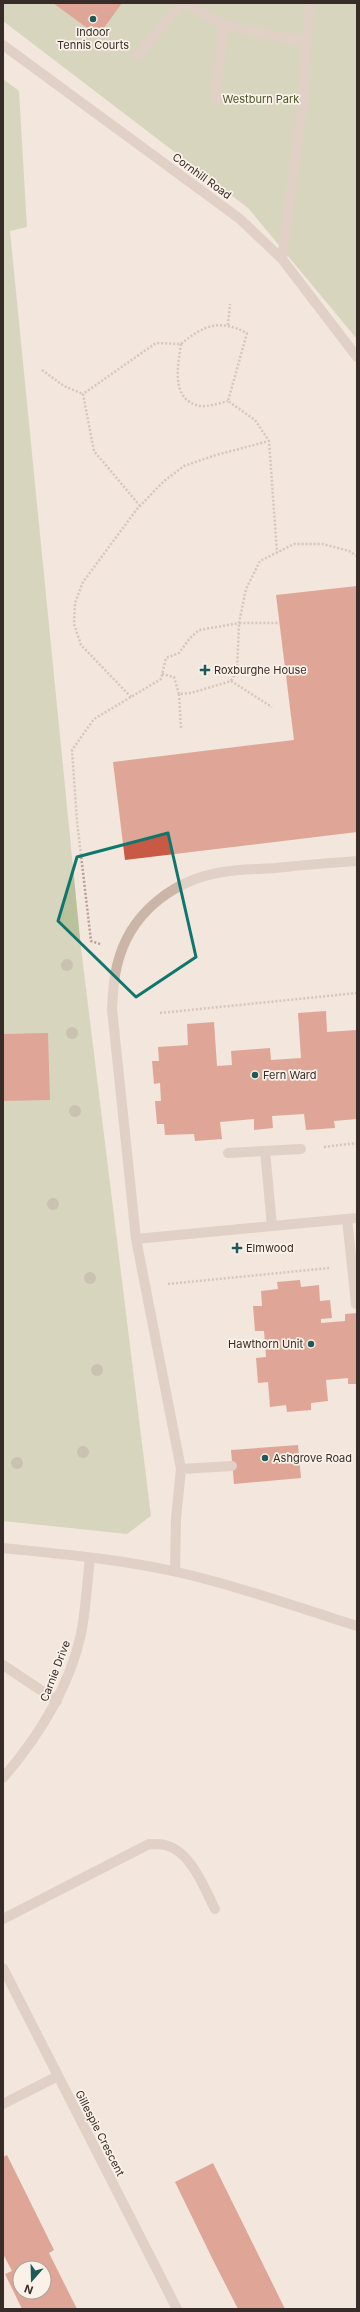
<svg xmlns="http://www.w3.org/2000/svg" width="360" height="2312" font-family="Inter,sans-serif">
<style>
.green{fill:#b9c29c}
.building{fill:#c85945;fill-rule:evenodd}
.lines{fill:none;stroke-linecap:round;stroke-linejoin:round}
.path{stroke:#b79f92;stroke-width:2.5;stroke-dasharray:2 2;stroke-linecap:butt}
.minor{stroke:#cbb5a8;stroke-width:10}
.tree{fill:#97977b}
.marked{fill:none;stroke:#0f766e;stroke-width:3;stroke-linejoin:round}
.poi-dot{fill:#1d5a59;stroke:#faf1e9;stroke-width:1.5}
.labels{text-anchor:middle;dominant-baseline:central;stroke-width:3.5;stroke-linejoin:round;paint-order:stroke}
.poi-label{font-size:11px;fill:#382c28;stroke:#faf1e9;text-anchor:start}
.park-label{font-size:11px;fill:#4b572b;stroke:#faf1e9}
.street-label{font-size:11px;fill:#382c28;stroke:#faf1e9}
</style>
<rect width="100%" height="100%" fill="#f3e6dc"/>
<path class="green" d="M 3,3 L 357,3 L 357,339 L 248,208 L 3,21 Z
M 3,79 L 19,91 L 27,227 L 10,231 L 81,948 L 151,1516 L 127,1534 L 3,1521 Z"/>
<path class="building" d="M 53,3 L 122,3 L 98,36 Z
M 357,586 L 357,832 L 125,860 L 113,762 L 294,740 L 276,595 Z
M 326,1011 L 327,1032 L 356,1030 L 357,1119 L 334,1121 L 335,1128 L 306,1130 L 304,1114 L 272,1116 L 273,1128 L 254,1130 L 254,1119 L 220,1122 L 222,1139 L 195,1141 L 194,1134 L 165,1135 L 164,1124 L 157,1124 L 155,1101 L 161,1101 L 160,1083 L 154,1084 L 152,1061 L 159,1061 L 158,1047 L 188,1045 L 187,1024 L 214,1022 L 217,1066 L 232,1065 L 231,1051 L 270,1048 L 271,1060 L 301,1058 L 298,1013 Z
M 48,1033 L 50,1100 L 3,1101 L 3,1034 Z
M 300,1280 L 301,1287 L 319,1285 L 320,1301 L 330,1300 L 332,1318 L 321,1319 L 321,1323 L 345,1321 L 345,1314 L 357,1313 L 357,1384 L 348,1384 L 348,1378 L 326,1380 L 328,1401 L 311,1403 L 311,1410 L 287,1412 L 286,1405 L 270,1407 L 268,1382 L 258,1383 L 256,1358 L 266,1357 L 264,1331 L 255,1331 L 253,1306 L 262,1306 L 261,1291 L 278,1289 L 277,1282 Z
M 298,1445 L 301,1478 L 234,1484 L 231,1450 Z
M 7,2155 L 54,2250 L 49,2253 L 77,2309 L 22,2309 L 5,2274 L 12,2271 L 3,2254 L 3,2157 ZM 20,2268 L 44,2268 L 44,2292 L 20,2292 Z
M 213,2163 L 252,2242 L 285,2309 L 238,2309 L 214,2262 L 175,2182 Z"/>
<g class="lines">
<path class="path" d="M 228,325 L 230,304
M 181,344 C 178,365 170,400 200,406 C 208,407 220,403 228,401
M 42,370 L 64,386 L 83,394
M 140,506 L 94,451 L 83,394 L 156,343 L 181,344 C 204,325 219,319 247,333 L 228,401 L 255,420 L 269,441 L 277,553
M 162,674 L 174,677 L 179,694 L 191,693 L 231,681 L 237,671 L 239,623 L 280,623
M 231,681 L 272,707
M 179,694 L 181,728
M 131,697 L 81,645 L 74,624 L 75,603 L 83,582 L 137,509 L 164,481 L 184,466 L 216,455 L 269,441
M 100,944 L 91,941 L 77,821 L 72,750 L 94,719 L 161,679 L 166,658 L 179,653 L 190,638 L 199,630 L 239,623 L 246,589 L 260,561 L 294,544 L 323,544 L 349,551 L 357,556
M 160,1013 L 357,993
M 324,1147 L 357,1143
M 168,1284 L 329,1268"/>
<path class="minor" d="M 186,3 L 223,25 L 306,42
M 3,45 L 240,219 L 282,259 L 357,357
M 137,56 L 182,3
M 216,100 L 223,25
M 282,259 L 305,84 L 306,42 L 310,3
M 265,1151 L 272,1226
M 228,1153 L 301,1149
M 347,1219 L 356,1304
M 136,1239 L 357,1218
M 181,1469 L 232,1466
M 3,1548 C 61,1554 120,1559 177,1572 C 238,1586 297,1607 357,1626
M 175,1571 L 176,1518 L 181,1469 L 136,1239 L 112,1009 C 113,991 114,973 120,955 C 135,909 177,879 223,872 C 240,869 258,869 275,868 C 302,865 330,863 357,861
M 3,1665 L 57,1701
M 3,1778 C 39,1736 69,1689 81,1634 C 86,1609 87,1583 90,1558
M 3,1919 L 149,1844 C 154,1844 160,1844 165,1845 C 191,1851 204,1888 215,1909
M 3,1968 L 177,2309
M 3,2104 L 58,2076"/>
</g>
<g class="tree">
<circle cx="67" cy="965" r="6"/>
<circle cx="72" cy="1033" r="6"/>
<circle cx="75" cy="1111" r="6"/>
<circle cx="53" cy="1204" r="6"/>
<circle cx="90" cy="1278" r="6"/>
<circle cx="97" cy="1370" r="6"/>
<circle cx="83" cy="1452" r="6"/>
<circle cx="17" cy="1463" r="6"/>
</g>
<path d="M0 0H360V2312H0ZM 168,833 L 196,957 L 136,997 L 58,921 L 77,857 Z" fill="#f3e6dc" fill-opacity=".55" fill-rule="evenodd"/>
<path class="marked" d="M 168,833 L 196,957 L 136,997 L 58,921 L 77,857 Z"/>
<g class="poi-dot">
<circle cx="93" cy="19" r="4"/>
<path d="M203 664h4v4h4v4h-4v4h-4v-4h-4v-4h4z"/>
<circle cx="255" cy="1075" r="4"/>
<path d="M235 1242h4v4h4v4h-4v4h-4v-4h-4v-4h4z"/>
<circle cx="311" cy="1344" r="4"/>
<circle cx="265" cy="1458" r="4"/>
</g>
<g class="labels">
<g class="poi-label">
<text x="93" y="32" text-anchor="middle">Indoor<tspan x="93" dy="13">Tennis Courts</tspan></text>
<text x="214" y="670">Roxburghe House</text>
<text x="263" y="1075">Fern Ward</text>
<text x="246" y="1248">Elmwood</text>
<text x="303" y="1344" text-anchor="end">Hawthorn Unit</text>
<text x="273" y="1458">Ashgrove Road</text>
</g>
<g class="park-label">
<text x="261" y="99">Westburn Park</text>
</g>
<g class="street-label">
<text transform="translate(202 176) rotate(36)">Cornhill Road</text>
<text transform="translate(55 1671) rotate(-69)">Carnie Drive</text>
<text transform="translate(100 2133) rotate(63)">Gillespie Crescent</text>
</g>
</g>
<rect width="360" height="2312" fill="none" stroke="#382c28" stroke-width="8"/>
<g transform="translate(32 2280) rotate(200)"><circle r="19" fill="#faf1e9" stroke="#aca29c"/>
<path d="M0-3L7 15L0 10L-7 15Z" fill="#1d5a59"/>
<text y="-6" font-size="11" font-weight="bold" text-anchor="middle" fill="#382c28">N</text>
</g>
</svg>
